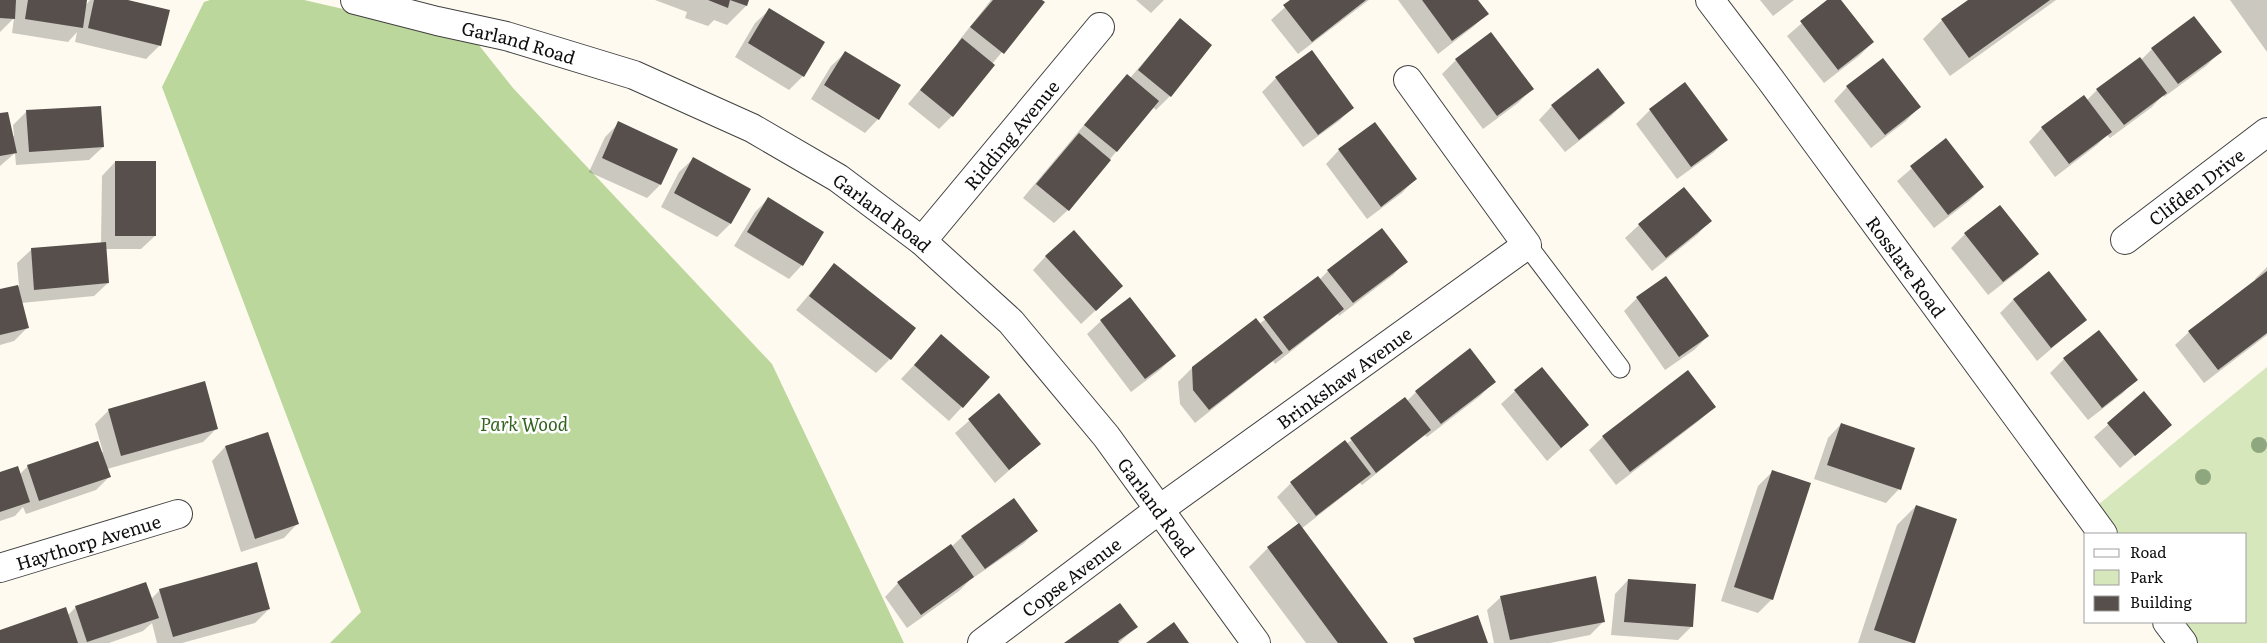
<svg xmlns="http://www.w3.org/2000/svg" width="2267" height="643" font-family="Literata,serif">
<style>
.green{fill:#d6e7bb}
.forest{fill:#bbd79b}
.shadow{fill:#0003}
.building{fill:#564f4b}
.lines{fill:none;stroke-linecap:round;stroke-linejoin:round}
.service-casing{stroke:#414141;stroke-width:21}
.minor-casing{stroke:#414141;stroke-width:30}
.service{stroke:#fff;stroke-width:19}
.minor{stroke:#fff;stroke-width:28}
.tree{fill:#8fa77e}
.labels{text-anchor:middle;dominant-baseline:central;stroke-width:5;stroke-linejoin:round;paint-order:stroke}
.street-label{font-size:18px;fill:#0e0e0e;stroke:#fff}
.park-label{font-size:18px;font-style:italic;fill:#346321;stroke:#fff}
</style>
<rect width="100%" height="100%" fill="#fefaf0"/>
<path class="green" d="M 2267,367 L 2267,643 L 2183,643 L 2167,622 L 2246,622 L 2246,534 L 2103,534 L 2088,513 Z"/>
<path class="forest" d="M 210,0 L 304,0 L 474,39 L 513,88 L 772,364 L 904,643 L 330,643 L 361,612 L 162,87 L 204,2 Z"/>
<path class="shadow" d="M 0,0 L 86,0 L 85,6 L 90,0 L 123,0 L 160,45 L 146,59 L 75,42 L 77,32 L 68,42 L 12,33 L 14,18 L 0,32 Z
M 655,0 L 748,0 L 746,6 L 727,25 L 714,20 L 708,26 L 685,18 L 687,12 Z
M 991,0 L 1040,0 L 1043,3 L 992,64 L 952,116 L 939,129 L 908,104 L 959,43 L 958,42 Z
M 1136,0 L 1164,0 L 1151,13 Z
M 1293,0 L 1369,0 L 1298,54 L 1271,20 Z
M 1398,0 L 1477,0 L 1487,14 L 1473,27 L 1438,54 Z
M 1760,0 L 1794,0 L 1773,16 Z
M 1829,0 L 1839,0 L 1873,42 L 1859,56 L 1824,83 L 1787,36 Z
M 1971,0 L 2056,0 L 1950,76 L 1923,39 L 1942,20 Z
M 2230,0 L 2267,0 L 2267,52 Z
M 769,10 L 803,76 L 789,90 L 735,57 L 755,23 Z
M 1180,20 L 1170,96 L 1156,110 L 1153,107 L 1068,210 L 1054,223 L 1023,198 L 1114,89 L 1127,75 L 1130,78 Z
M 2152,49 L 2220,52 L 2206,66 L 2164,97 L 2163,95 L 2152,107 L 2110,138 L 2107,135 L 2097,145 L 2055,177 L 2029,142 L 2042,128 L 2087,100 L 2097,90 L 2141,60 Z
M 845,53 L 878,119 L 865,133 L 811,99 L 831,66 Z
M 1456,60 L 1532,89 L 1518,103 L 1483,129 L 1442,74 Z
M 1276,78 L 1353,107 L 1339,121 L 1303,147 L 1262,92 Z
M 1685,84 L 1726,140 L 1713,153 L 1677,179 L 1636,124 L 1650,110 Z
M 1847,87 L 1919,107 L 1906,121 L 1871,148 L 1834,101 Z
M 1624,103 L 1610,117 L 1565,152 L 1539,120 L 1552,106 Z
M 27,111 L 103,147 L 89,160 L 16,165 L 15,153 L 0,166 L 0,115 L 12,136 L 14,136 L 13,125 Z
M 619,123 L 660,185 L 647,198 L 589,172 L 605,137 Z
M 1945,140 L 1983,187 L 1969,201 L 1934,228 L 1897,181 Z
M 1339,150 L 1415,179 L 1402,193 L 1367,219 L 1326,164 Z
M 693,159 L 730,224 L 717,237 L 661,207 L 679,172 Z
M 115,162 L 155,236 L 141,249 L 105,249 L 108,283 L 94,296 L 21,303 L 27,328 L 14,341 L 0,345 L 0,290 L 19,286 L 17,263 L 31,250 L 101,243 L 102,176 Z
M 768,199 L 802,265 L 789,279 L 734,246 L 755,212 Z
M 1710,221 L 1697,235 L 1652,271 L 1625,238 L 1639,225 Z
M 1965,234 L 2037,254 L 2023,268 L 1988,295 L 1951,248 Z
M 1046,256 L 1108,299 L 1081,324 L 1033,270 Z
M 1406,261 L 1393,275 L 1339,316 L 1338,314 L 1275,364 L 1273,361 L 1195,423 L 1180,404 L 1178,382 L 1192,368 L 1259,324 L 1319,280 L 1328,271 Z
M 834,265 L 890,359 L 876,373 L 796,310 Z
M 2267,267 L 2267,335 L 2204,383 L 2175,345 L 2189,332 L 2256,281 L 2255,279 Z
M 2049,272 L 2085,320 L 2037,361 L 2000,313 L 2013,300 Z
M 1637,298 L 1708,336 L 1694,350 L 1665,370 L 1624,311 Z
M 1101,321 L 1174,356 L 1160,370 L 1131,392 L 1087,334 Z
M 2099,332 L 2136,379 L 2123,393 L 2088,420 L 2050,373 L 2064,359 Z
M 941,336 L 962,407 L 949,421 L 901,379 Z
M 1494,382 L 1480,396 L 1427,437 L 1425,435 L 1362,485 L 1360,483 L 1301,529 L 1386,643 L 1306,643 L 1249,567 L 1268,548 L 1299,525 L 1277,497 L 1291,483 L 1345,442 L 1346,444 L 1407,401 L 1416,392 Z
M 1515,391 L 1587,425 L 1547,461 L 1501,404 Z
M 2144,393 L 2170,425 L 2120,468 L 2094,437 Z
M 999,395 L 1039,444 L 995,483 L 955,433 Z
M 1714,407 L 1700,420 L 1616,485 L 1589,450 L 1603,437 Z
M 109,410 L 217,428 L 203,442 L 107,469 L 109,477 L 96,490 L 26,514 L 23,507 L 15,516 L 0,521 L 0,473 L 20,474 L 28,466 L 103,452 L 95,424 Z
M 1841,424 L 1899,489 L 1886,503 L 1814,479 L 1828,438 Z
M 267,434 L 297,524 L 284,538 L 241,552 L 212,461 L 225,447 Z
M 1772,472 L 1772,599 L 1758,613 L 1721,601 L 1758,486 Z
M 1916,506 L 1914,643 L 1858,643 L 1897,525 Z
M 1036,531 L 1023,544 L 970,580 L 959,591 L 907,628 L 885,597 L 898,583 L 951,547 L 962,537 Z
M 1628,580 L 1692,626 L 1678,640 L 1611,635 L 1615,594 Z
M 160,590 L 269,609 L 255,623 L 182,643 L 157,643 L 152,623 L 143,631 L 109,643 L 0,643 L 0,631 L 67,616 L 76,607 L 151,599 Z
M 1501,597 L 1604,621 L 1590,635 L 1550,643 L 1494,643 L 1487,610 Z
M 1136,627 L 1119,643 L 1066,643 Z"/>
<path class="building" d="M 0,0 L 16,0 L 15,19 L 0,18 Z
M 28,0 L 87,0 L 83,28 L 25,19 Z
M 94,0 L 128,0 L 170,10 L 161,46 L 88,28 Z
M 708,0 L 749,0 L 747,6 L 730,0 L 728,8 Z
M 993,0 L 1042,0 L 1045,2 L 1004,54 L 970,27 Z
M 1290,0 L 1366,0 L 1312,42 L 1283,5 Z
M 1422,0 L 1478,0 L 1489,14 L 1452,41 Z
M 1827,0 L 1841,0 L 1874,42 L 1838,70 L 1800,21 Z
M 1968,0 L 2050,0 L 1969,58 L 1941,19 Z
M 769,8 L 825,42 L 804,77 L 748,43 Z
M 2194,16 L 2222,52 L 2178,84 L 2151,48 Z
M 1180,18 L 1212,45 L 1171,97 L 1138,70 Z
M 1491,32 L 1534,89 L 1497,116 L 1455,59 Z
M 962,38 L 995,65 L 953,117 L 920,90 Z
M 1312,50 L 1354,108 L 1318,135 L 1275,77 Z
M 845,51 L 901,85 L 879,120 L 824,85 Z
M 2140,57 L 2167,93 L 2124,125 L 2096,89 Z
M 1883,58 L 1921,107 L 1885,135 L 1846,86 Z
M 1598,68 L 1625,103 L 1579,140 L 1551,105 Z
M 1127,74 L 1159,101 L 1117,152 L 1084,125 Z
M 1685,82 L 1728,140 L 1691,167 L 1649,109 Z
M 2084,95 L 2112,132 L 2069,164 L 2041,127 Z
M 101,106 L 104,147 L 29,152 L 26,110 Z
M 8,112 L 17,153 L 0,156 L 0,113 Z
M 618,121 L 678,149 L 661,185 L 602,158 Z
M 1375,122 L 1417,179 L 1381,207 L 1338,149 Z
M 1079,133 L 1111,160 L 1069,211 L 1036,184 Z
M 1946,138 L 1984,187 L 1948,215 L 1910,166 Z
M 693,157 L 751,189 L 731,224 L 674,193 Z
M 115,161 L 156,161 L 156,236 L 115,236 Z
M 1684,187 L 1712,221 L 1666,258 L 1638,224 Z
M 768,197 L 824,232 L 803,266 L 747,232 Z
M 2000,205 L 2039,254 L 2003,282 L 1964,233 Z
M 1382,228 L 1408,262 L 1353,303 L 1327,270 Z
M 1074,230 L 1123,286 L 1096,311 L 1045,256 Z
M 106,242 L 109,283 L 34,290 L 31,248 Z
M 834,263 L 916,328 L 891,360 L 809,296 Z
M 2049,271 L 2087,320 L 2051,348 L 2013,299 Z
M 2267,271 L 2267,333 L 2218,370 L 2188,331 Z
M 1318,276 L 1344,309 L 1289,351 L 1263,317 Z
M 1666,276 L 1709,336 L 1679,357 L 1636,297 Z
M 18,285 L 29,328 L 0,335 L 0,289 Z
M 1130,297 L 1176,356 L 1145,379 L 1100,320 Z
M 1256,318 L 1283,353 L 1209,410 L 1193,390 L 1192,367 Z
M 2099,330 L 2138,380 L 2102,408 L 2063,358 Z
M 941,334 L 990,377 L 963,408 L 914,365 Z
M 1470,348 L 1496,382 L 1441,424 L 1415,391 Z
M 1542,367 L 1589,425 L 1561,448 L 1514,390 Z
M 1688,370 L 1716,407 L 1630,472 L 1602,436 Z
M 205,381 L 218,429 L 121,456 L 108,409 Z
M 2144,391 L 2172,425 L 2135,456 L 2107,423 Z
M 999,393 L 1041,444 L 1009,470 L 968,419 Z
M 1405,397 L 1431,430 L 1376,473 L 1350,438 Z
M 1841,423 L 1915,448 L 1901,490 L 1827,465 Z
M 268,432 L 299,524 L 255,539 L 225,446 Z
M 1345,440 L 1371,474 L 1316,516 L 1290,482 Z
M 98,441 L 111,477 L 39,501 L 27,465 Z
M 18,466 L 30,502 L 0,512 L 0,472 Z
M 1772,470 L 1811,483 L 1773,600 L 1734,587 Z
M 1014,498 L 1038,531 L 985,569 L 961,536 Z
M 1916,505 L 1957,519 L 1915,643 L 1913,643 L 1874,630 Z
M 1299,523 L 1388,643 L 1338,643 L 1267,547 Z
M 951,544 L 974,577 L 921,615 L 897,582 Z
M 257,562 L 270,609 L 173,637 L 159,589 Z
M 1596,576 L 1605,622 L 1510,640 L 1500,596 Z
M 1628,579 L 1696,584 L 1693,627 L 1624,622 Z
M 146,582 L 159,618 L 87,642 L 75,606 Z
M 1120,603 L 1138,627 L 1118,641 L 1119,643 L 1064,643 Z
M 66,607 L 78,643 L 0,643 L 0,630 Z
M 1478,615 L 1488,643 L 1415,643 L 1413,638 Z
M 1174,622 L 1189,643 L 1146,643 Z"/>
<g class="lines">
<g class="service-casing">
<path id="service" d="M 1527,245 L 1620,368"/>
</g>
<g class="minor-casing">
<g id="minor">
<path id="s1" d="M 355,0 L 437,21 L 506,36 L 634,75 L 752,128 L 838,178 L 922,241 L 1011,322 L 1106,436 L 1256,643"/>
<path id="s2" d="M 1710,0 L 1770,79 L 2103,534"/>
<path id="s3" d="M 2125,240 L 2267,132"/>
<path id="s4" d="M 922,241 L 1100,27"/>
<path id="s5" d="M 0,568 L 178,514"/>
<path d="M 2167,622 L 2183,643"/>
<path id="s6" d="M 982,643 L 1160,509 L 1527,245 L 1408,80"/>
</g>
</g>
<use href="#service" class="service"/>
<use href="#minor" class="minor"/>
</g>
<g class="tree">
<circle cx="2259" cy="445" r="8"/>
<circle cx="2203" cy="477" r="8"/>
</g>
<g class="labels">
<g class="street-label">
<text stroke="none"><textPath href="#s1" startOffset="169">Garland Road</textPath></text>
<text stroke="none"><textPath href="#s4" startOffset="139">Ridding Avenue</textPath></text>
<text stroke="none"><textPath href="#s3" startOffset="89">Clifden Drive</textPath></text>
<text stroke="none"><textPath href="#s1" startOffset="574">Garland Road</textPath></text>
<text stroke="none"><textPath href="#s2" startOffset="331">Rosslare Road</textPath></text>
<text stroke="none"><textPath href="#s6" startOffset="449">Brinkshaw Avenue</textPath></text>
<text stroke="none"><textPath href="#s1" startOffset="979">Garland Road</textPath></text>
<text stroke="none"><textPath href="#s5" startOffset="92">Haythorp Avenue</textPath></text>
<text stroke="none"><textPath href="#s6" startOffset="111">Copse Avenue</textPath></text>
</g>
<g class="park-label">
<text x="524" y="423">Park Wood</text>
</g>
</g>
<rect x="2084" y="533" width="162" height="90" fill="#ffffff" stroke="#9f9f9f"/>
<rect x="2094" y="549" width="25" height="8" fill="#ffffff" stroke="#9f9f9f"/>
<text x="2130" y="558" font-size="15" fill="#0e0e0e">Road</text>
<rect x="2094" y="570" width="25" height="15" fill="#d6e7bb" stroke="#9f9f9f"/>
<text x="2130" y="583" font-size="15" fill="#0e0e0e">Park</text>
<rect x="2094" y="596" width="25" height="15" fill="#564f4b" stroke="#9f9f9f"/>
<text x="2130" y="608" font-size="15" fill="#0e0e0e">Building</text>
</svg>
